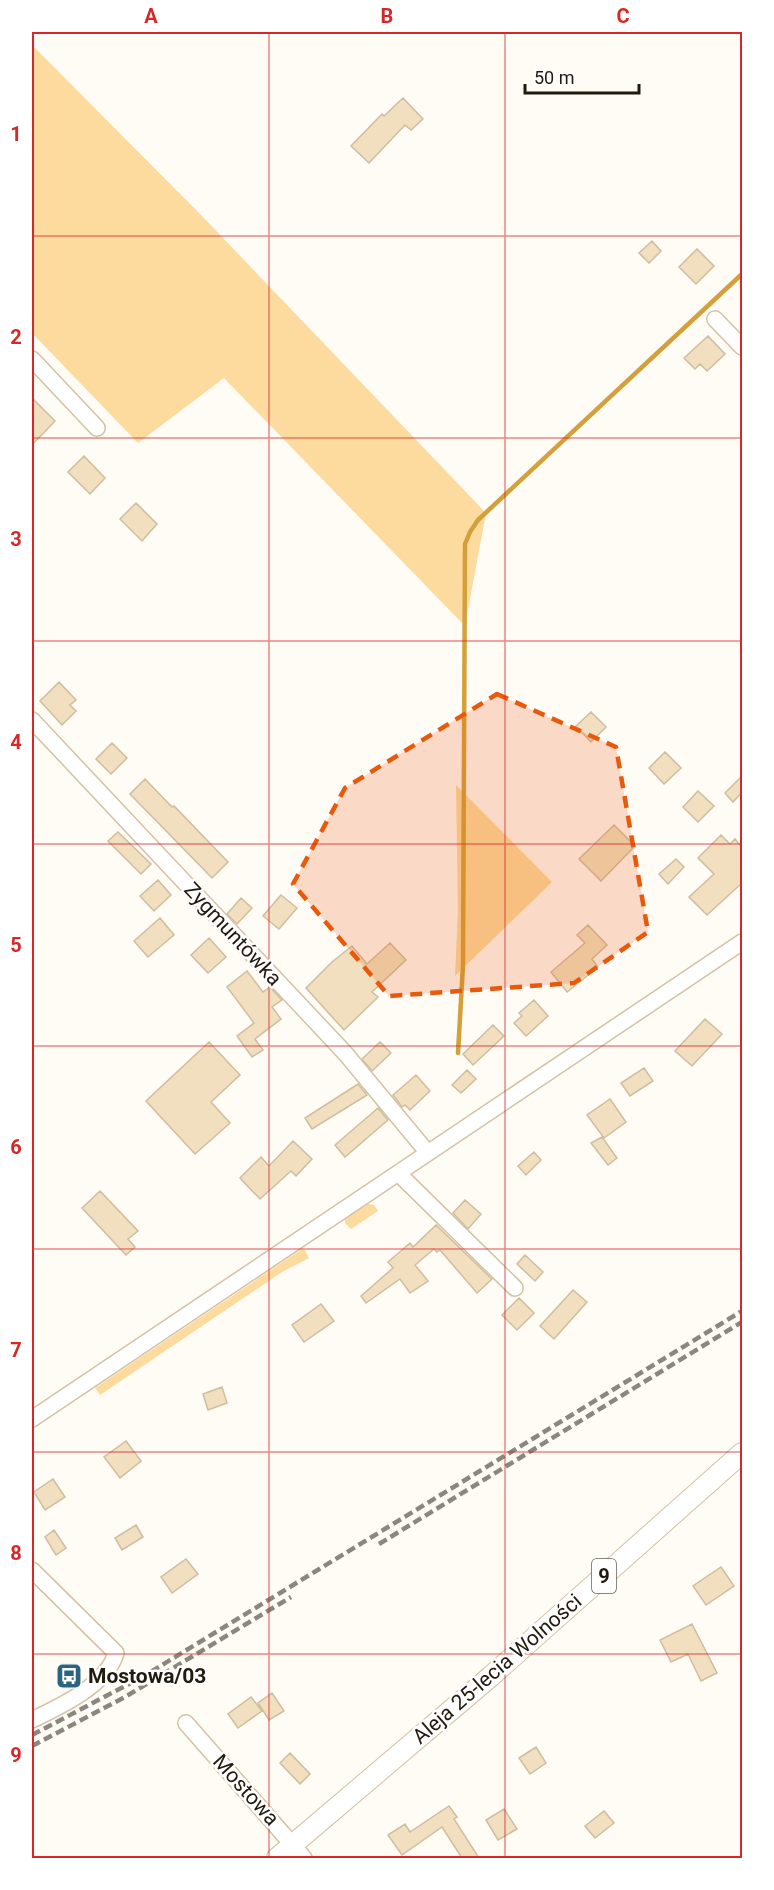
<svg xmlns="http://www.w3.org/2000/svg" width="774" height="1890" font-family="Roboto,sans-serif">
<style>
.green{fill:#fdda9e}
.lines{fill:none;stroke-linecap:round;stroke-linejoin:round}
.stream{stroke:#d3a03b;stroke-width:4.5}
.building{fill:#f1dfc0;stroke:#cfbd9f;stroke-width:1.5}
.minor-casing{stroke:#d4c2a4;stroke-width:18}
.major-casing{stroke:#d4c2a4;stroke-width:22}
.minor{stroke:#fff;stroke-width:15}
.major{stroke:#fff;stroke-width:20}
.rail{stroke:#8c877e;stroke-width:4.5;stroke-dasharray:9 4.5;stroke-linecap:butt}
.marked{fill:#e8590c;fill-opacity:0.2;stroke:#e8590c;stroke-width:4.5;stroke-dasharray:12 8;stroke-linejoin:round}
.grid{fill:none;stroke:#d62828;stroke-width:1.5;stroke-opacity:0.55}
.labels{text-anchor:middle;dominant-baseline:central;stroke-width:5;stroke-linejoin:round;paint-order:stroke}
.shield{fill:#fff;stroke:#645f57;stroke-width:1.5}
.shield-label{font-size:20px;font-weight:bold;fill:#211a0f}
.street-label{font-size:21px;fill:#211a0f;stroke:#fff}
.poi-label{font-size:21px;font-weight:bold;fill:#211a0f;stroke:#fff;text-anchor:start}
.neatline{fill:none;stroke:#d62828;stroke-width:2}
.grid-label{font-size:20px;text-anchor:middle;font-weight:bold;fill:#d62828}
</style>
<rect width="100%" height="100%" fill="#fffbf5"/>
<path class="green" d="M 32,45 L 201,215 L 486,513 L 465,626 L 224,378 L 138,443 L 32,333 Z
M 456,785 L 552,882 L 455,976 L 458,909 Z
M 368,1204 L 374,1205 L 378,1211 L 351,1229 L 345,1223 L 345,1219 Z
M 302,1249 L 305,1250 L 309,1258 L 282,1272 L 100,1395 L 95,1388 Z"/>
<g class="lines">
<path class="stream" d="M 458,1053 L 463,965 L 465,544 L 470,532 L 478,520 L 742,274"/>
</g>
<path class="building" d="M 403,98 L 423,119 L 411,130 L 405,125 L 369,163 L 351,146 L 382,114 L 384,116 Z
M 652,241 L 661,251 L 649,263 L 639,253 Z
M 697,249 L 714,266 L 696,284 L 679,267 Z
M 708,336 L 725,354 L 707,371 L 700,364 L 695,369 L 684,358 Z
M 32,398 L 55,421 L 32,445 Z
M 84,456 L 105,478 L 90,494 L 68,472 Z
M 136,503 L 157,524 L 142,541 L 120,519 Z
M 59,682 L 76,700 L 70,705 L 76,711 L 62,725 L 40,701 Z
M 591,712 L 606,727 L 591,742 L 576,726 Z
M 112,743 L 127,758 L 111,774 L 96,759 Z
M 665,752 L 681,768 L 664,784 L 649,768 Z
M 742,776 L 742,792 L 733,802 L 725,793 Z
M 145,779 L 172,807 L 174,806 L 228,862 L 212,878 L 130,794 Z
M 698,791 L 714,806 L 698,822 L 683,807 Z
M 614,825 L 635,846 L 601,881 L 579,859 Z
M 118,832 L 151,864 L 141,874 L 108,841 Z
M 721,835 L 730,844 L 735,839 L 742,848 L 742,883 L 707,915 L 689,897 L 714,874 L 698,858 Z
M 676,859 L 684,867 L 668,884 L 659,874 Z
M 158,880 L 171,895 L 154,911 L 140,896 Z
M 281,895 L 297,908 L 279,929 L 263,916 Z
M 241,898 L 252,908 L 237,924 L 227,914 Z
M 160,918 L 174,935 L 148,957 L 134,941 Z
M 588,925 L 607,945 L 592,959 L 598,967 L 567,992 L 551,972 L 585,943 L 577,935 Z
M 209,938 L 226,957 L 208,973 L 191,955 Z
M 390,943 L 406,960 L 372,992 L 378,997 L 344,1030 L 306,988 L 332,962 L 352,946 L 367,964 Z
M 247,971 L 263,992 L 270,987 L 282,1000 L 272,1007 L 281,1019 L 255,1039 L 263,1050 L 252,1057 L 237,1036 L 254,1023 L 227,987 Z
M 534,1000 L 548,1016 L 526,1036 L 514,1023 L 522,1016 L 519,1013 Z
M 705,1019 L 722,1034 L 692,1066 L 675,1051 Z
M 493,1025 L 504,1036 L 473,1065 L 463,1054 Z
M 209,1042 L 240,1075 L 211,1102 L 230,1123 L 195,1154 L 146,1101 Z
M 380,1042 L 391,1053 L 372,1071 L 362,1059 Z
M 644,1068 L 653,1081 L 630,1096 L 621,1083 Z
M 467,1070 L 476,1079 L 461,1093 L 452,1085 Z
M 416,1075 L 430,1091 L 410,1110 L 405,1105 L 402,1107 L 393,1095 Z
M 358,1084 L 367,1095 L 312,1129 L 305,1118 Z
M 610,1099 L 626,1122 L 604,1138 L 587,1115 Z
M 378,1108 L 388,1120 L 345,1157 L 335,1145 Z
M 602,1137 L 617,1158 L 608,1165 L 591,1143 Z
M 293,1141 L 312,1159 L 296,1176 L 291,1171 L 260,1199 L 240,1178 L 261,1157 L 269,1166 Z
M 534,1152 L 541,1160 L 526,1175 L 518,1166 Z
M 100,1191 L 138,1231 L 128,1239 L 135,1247 L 126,1255 L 82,1208 Z
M 465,1200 L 481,1214 L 468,1229 L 453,1213 Z
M 436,1225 L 492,1279 L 477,1293 L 440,1250 L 437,1252 L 434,1249 L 415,1265 L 428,1281 L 410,1293 L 400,1279 L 366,1303 L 361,1296 L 393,1268 L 388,1262 L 410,1243 L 413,1247 Z
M 525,1255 L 543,1272 L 535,1281 L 517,1264 Z
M 573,1290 L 587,1302 L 554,1339 L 540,1326 Z
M 519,1298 L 534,1313 L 517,1330 L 502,1315 Z
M 321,1304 L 334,1321 L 304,1342 L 292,1325 Z
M 222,1387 L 227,1403 L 208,1410 L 203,1394 Z
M 126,1441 L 141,1461 L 120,1478 L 104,1457 Z
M 53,1479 L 65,1497 L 45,1510 L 34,1492 Z
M 136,1525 L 143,1537 L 122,1550 L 115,1538 Z
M 54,1530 L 66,1548 L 56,1555 L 45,1537 Z
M 186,1559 L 198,1574 L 172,1593 L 161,1577 Z
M 721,1567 L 734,1586 L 706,1605 L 693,1586 Z
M 692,1624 L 717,1673 L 701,1681 L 688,1654 L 671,1662 L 660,1640 Z
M 272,1693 L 284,1711 L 269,1720 L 258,1703 Z
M 251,1697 L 262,1711 L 238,1728 L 228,1714 Z
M 536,1747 L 546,1763 L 530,1774 L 519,1758 Z
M 290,1753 L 310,1774 L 300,1784 L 280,1763 Z
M 449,1806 L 457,1817 L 454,1819 L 479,1858 L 462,1858 L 442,1827 L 402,1855 L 388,1835 L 405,1824 L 410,1832 Z
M 504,1809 L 517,1829 L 498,1840 L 486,1820 Z
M 604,1811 L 614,1823 L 595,1838 L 585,1826 Z"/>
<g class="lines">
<g class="minor-casing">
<path id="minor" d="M 715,319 L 742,347
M 32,359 L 97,428
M 32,720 L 345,1053 L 428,1153
M 398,1173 L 515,1288
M 32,1419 L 742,942
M 32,1570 L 116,1653 C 107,1685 59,1707 32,1720
M 186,1723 L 304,1858"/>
</g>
<g class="major-casing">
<path id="major" d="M 277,1858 L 490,1677 L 742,1453"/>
</g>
<use href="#minor" class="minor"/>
<use href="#major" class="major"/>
<path class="rail" d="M 379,1544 L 742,1322
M 32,1735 L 144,1676 L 742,1311
M 32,1746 L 125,1697 L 291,1597"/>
</g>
<path class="marked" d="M 497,694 L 616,747 L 648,932 L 574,983 L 389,996 L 293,884 L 345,788 Z"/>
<path class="grid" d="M 269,32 L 269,1858M 505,32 L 505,1858M 32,236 L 742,236M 32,438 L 742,438M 32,641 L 742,641M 32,844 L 742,844M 32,1046 L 742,1046M 32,1249 L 742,1249M 32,1452 L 742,1452M 32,1654 L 742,1654"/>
<defs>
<g id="bus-square" transform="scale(1.35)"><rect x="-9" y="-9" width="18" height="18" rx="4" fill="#2b647e" stroke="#fff"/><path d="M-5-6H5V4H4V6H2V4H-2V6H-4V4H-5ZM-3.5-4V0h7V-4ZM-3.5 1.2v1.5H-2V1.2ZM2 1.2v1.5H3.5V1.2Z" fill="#fff"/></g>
</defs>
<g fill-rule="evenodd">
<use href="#bus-square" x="69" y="1676"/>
</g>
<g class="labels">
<rect class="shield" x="592" y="1559" width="24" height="34" rx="4.5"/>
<g class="shield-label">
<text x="604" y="1576">9</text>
</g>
<g class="street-label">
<text transform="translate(233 934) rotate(47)">Zygmuntówka</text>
<text transform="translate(497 1669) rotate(-41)">Aleja 25-lecia Wolności</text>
<text transform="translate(246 1790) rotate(48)">Mostowa</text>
</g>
<g class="poi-label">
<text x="88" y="1676">Mostowa/03</text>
</g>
</g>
<rect width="774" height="1890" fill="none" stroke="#ffffff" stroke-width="66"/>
<path d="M525 84v9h114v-9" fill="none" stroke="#211a0f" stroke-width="3"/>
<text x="534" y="84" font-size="18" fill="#211a0f" stroke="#ffffff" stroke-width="4.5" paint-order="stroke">50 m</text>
<rect x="33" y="33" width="708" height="1824" class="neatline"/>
<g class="grid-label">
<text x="151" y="23">A</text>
<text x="387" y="23">B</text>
<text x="623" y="23">C</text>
<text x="16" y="141">1</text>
<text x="16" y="344">2</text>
<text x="16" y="546">3</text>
<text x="16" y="749">4</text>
<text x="16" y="952">5</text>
<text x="16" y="1154">6</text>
<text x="16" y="1357">7</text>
<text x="16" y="1560">8</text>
<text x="16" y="1762">9</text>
</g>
</svg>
